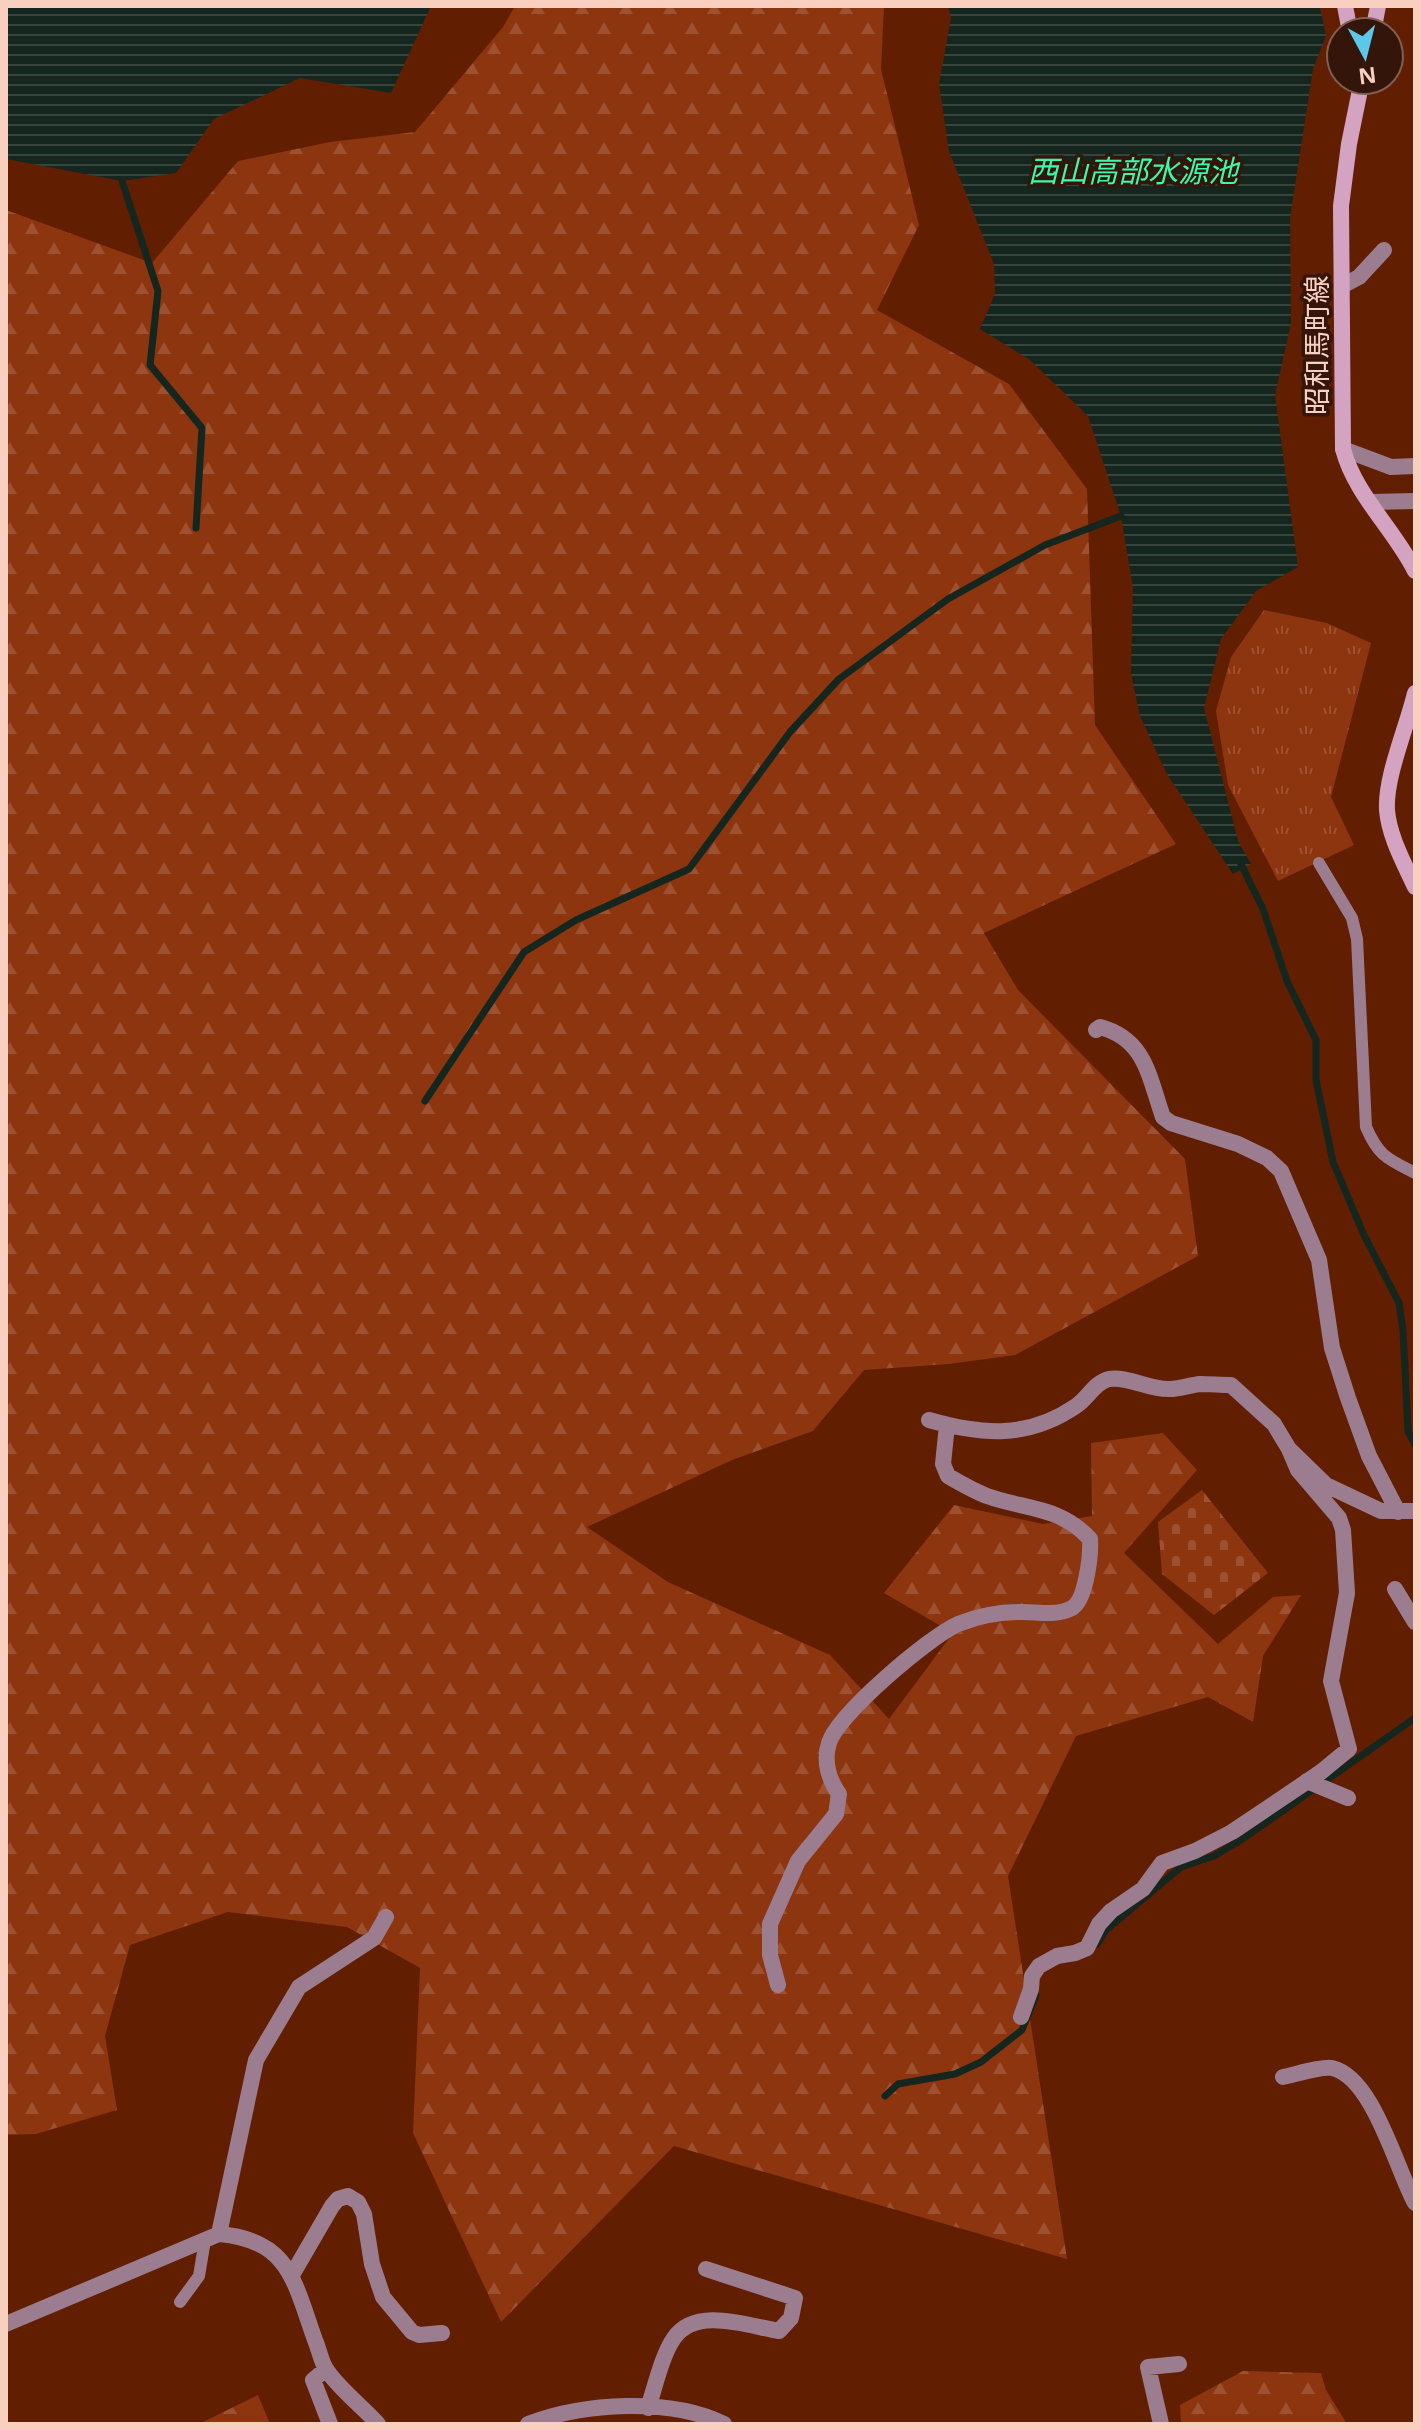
<svg xmlns="http://www.w3.org/2000/svg" width="1421" height="2430" font-family="'Noto Sans','Noto Sans JP',sans-serif">
<style>
.grass{fill:url(#grass-tufts)}
.forest{fill:url(#forest-firs)}
.cemetery{fill:url(#cemetery-stones)}
.water{fill:url(#water-rules)}
.lines{fill:none;stroke-linecap:round;stroke-linejoin:round}
.stream{stroke:#14261d;stroke-width:7}
.lane{stroke:#9c7d90;stroke-width:12}
.street{stroke:#9c7d90;stroke-width:16}
.secondary{stroke:#d4a3c2;stroke-width:16}
.labels{text-anchor:middle;dominant-baseline:central;stroke-width:7;stroke-linejoin:round;paint-order:stroke}
.street-label{font-size:28px;fill:#f9cfc0;stroke:#33150a}
.water-label{font-size:30px;font-style:italic;fill:#3bf8ad;stroke:#33150a}
</style>
<defs>
<pattern id="grass-tufts" width="24" height="20" patternUnits="userSpaceOnUse" patternTransform="scale(2)"><rect width="24" height="20" fill="#8c350f"/><path d="M3 7l-1-3M5 7V3M7 7l1-3M15 17l-1-3M17 17v-4M19 17l1-3" fill="none" stroke="#9d5130"/></pattern>
<pattern id="forest-firs" width="22" height="20" patternUnits="userSpaceOnUse" patternTransform="scale(2)"><rect width="22" height="20" fill="#8c350f"/><path d="M5 1l3.5 6h-7zM16 11l3.5 6h-7z" fill="#9d5130"/></pattern>
<pattern id="cemetery-stones" width="16" height="16" patternUnits="userSpaceOnUse" patternTransform="scale(2)"><rect width="16" height="16" fill="#8c350f"/><path d="M2 7V4a2 2 0 0 1 4 0v3zM10 15v-3a2 2 0 0 1 4 0v3z" fill="#9d5130"/></pattern>
<pattern id="water-rules" width="6" height="5" patternUnits="userSpaceOnUse" patternTransform="scale(2)"><rect width="6" height="5" fill="#14261d"/><path d="M0 2.5h6" fill="none" stroke="#37443c"/></pattern>
</defs>
<rect width="100%" height="100%" fill="#611e00"/>
<path class="grass" d="M 1264,610 L 1327,623 L 1371,643 L 1331,797 L 1354,845 L 1278,881 L 1228,785 L 1216,711 L 1231,657 Z"/>
<path class="forest" d="M 515,6 L 884,6 L 881,69 L 919,225 L 877,310 L 1009,384 L 1087,489 L 1095,725 L 1176,844 L 984,933 L 1018,990 L 1185,1159 L 1198,1256 L 1015,1355 L 949,1364 L 864,1370 L 813,1431 L 732,1460 L 587,1527 L 668,1582 L 830,1655 L 889,1719 L 953,1633 L 884,1593 L 954,1505 L 1043,1524 L 1092,1516 L 1091,1443 L 1163,1433 L 1197,1470 L 1124,1553 L 1218,1644 L 1273,1597 L 1301,1595 L 1263,1656 L 1253,1722 L 1208,1697 L 1076,1736 L 1008,1876 L 1067,2259 L 674,2146 L 501,2322 L 413,2133 L 420,1968 L 347,1927 L 228,1912 L 130,1945 L 105,2036 L 117,2110 L 36,2134 L 6,2135 L 6,210 L 152,263 L 238,161 L 330,142 L 415,132 L 503,27 Z
M 1243,2371 L 1321,2373 L 1326,2390 L 1347,2424 L 1181,2424 L 1180,2405 Z
M 258,2395 L 270,2424 L 199,2424 Z"/>
<path class="cemetery" d="M 1202,1490 L 1268,1573 L 1214,1615 L 1162,1574 L 1158,1522 Z"/>
<path class="water" d="M 6,6 L 431,6 L 391,93 L 300,78 L 214,119 L 176,173 L 122,181 L 6,159 Z
M 948,6 L 1318,6 L 1320,8 L 1326,36 L 1313,69 L 1290,218 L 1291,323 L 1275,395 L 1298,567 L 1256,591 L 1221,639 L 1204,708 L 1238,841 L 1251,864 L 1233,874 L 1167,774 L 1140,716 L 1131,673 L 1133,588 L 1121,516 L 1088,416 L 1030,360 L 980,329 L 995,294 L 994,264 L 949,151 L 939,84 L 951,18 Z"/>
<g class="lines">
<path class="stream" d="M 122,181 L 158,291 L 150,365 L 202,428 L 196,528
M 1240,862 L 1263,909 L 1287,981 L 1316,1040 L 1316,1080 L 1333,1162 L 1364,1235 L 1399,1303 L 1403,1330 L 1408,1431 L 1415,1445
M 425,1101 L 524,952 L 576,920 L 689,869 L 790,732 L 839,679 L 948,599 L 1045,545 L 1121,516
M 1097,1944 L 1106,1930 L 1181,1867 L 1214,1856 L 1244,1838 L 1415,1718
M 885,2096 L 898,2084 L 955,2074 L 981,2062 L 1022,2030 L 1036,1995"/>
<path class="lane" d="M 1319,863 L 1352,918 L 1357,939 L 1366,1127 C 1379,1157 1388,1159 1415,1173
M 180,2302 L 199,2276 L 205,2240"/>
<path class="street" d="M 1342,286 L 1359,277 L 1384,250
M 1343,449 L 1391,467 L 1415,466
M 1371,502 L 1415,501
M 1096,1030 L 1100,1027 C 1146,1039 1149,1078 1163,1117 L 1171,1123 L 1238,1144 L 1267,1158 L 1281,1171 L 1319,1260 L 1332,1348 L 1348,1398 L 1369,1456 L 1398,1512
M 929,1420 C 982,1435 1028,1439 1076,1406 C 1088,1398 1095,1382 1109,1379 C 1129,1376 1149,1390 1170,1389 C 1180,1389 1190,1385 1200,1384 C 1210,1384 1221,1385 1231,1385 L 1274,1424 L 1289,1449 L 1326,1485 L 1381,1511 L 1415,1511
M 1395,1589 L 1415,1622
M 1307,1781 L 1348,1798
M 778,1985 L 770,1955 L 770,1924 L 798,1861 L 836,1814 L 839,1794 C 829,1780 823,1761 829,1743 C 838,1714 929,1637 958,1624 C 976,1617 999,1612 1018,1612 C 1036,1611 1055,1617 1072,1608 C 1086,1600 1091,1555 1090,1539 C 1060,1506 1026,1510 987,1496 C 974,1491 960,1483 948,1476 L 943,1464 L 947,1425
M 1021,2017 L 1031,1989 L 1032,1976 L 1039,1966 L 1057,1956 L 1075,1953 L 1087,1948 L 1099,1924 L 1111,1911 L 1143,1889 L 1162,1863 L 1195,1851 L 1232,1832 L 1321,1772 L 1349,1749 L 1331,1681 L 1347,1593 L 1343,1530 L 1339,1518 L 1298,1470 L 1289,1449
M 1283,2077 C 1294,2075 1321,2066 1332,2068 C 1373,2077 1396,2168 1415,2203
M 219,2234 L 256,2060 L 299,1987 L 374,1938 L 386,1917
M 292,2275 L 332,2206 L 338,2199 L 348,2196 L 358,2202 L 364,2214 L 372,2264 L 383,2297 L 412,2332 L 419,2335 L 442,2333
M 6,2324 L 219,2234 C 290,2240 294,2282 315,2340 C 319,2349 321,2361 326,2369 C 338,2388 363,2407 378,2424
M 326,2369 L 313,2380 L 330,2424
M 648,2408 C 655,2387 662,2355 674,2338 C 696,2306 748,2326 779,2331 L 791,2318 L 795,2298 L 706,2269
M 528,2424 C 583,2403 670,2397 724,2424
M 1161,2424 L 1148,2367 L 1179,2364"/>
<path class="secondary" d="M 1345,6 L 1350,32
M 1373,32 L 1378,6
M 1362,80 L 1349,144 L 1341,206 L 1343,449 C 1355,495 1394,529 1415,571
M 1415,693 C 1407,727 1385,777 1387,810 C 1389,836 1404,863 1415,887"/>
</g>
<g class="labels">
<g class="street-label">
<text transform="translate(1316 345) rotate(-90)">昭和馬町線</text>
</g>
<g class="water-label">
<text x="1133" y="170">西山高部水源池</text>
</g>
</g>
<rect width="1421" height="2430" fill="none" stroke="#f9cfc0" stroke-width="16"/>
<g transform="translate(1365 56) rotate(173)"><circle r="38" fill="#33150a" stroke="#825f53" stroke-width="2"/>
<path d="M0-6L14 30L0 20L-14 30Z" fill="#5cc7e8"/>
<text y="-12" font-size="22" font-weight="bold" text-anchor="middle" fill="#f9cfc0">N</text>
</g>
</svg>
